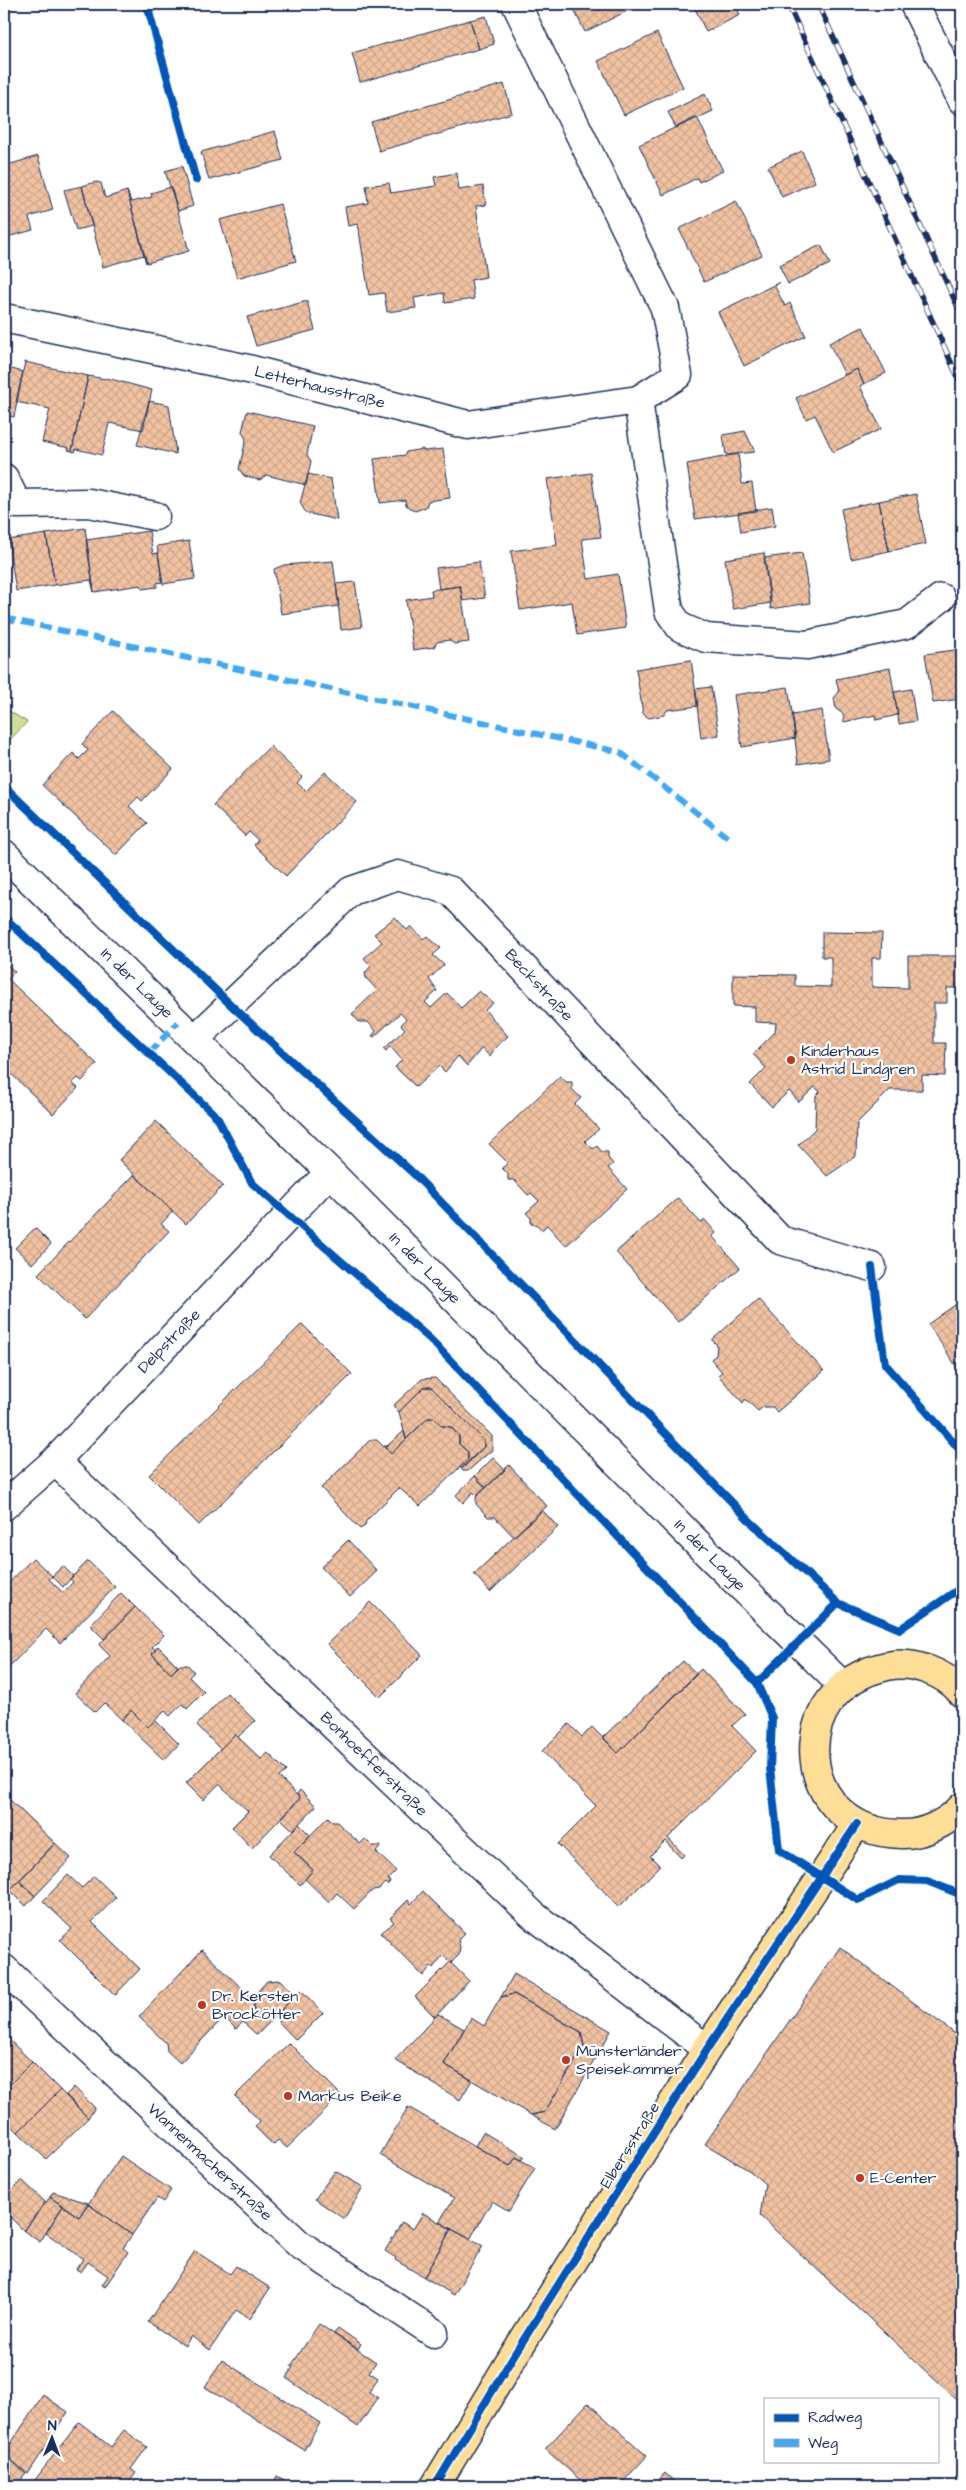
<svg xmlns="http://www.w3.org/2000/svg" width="966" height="2490" font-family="'Architects Daughter',sans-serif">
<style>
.green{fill:#d1df92;stroke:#768778}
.building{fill:url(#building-cross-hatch);stroke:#1b2f5e}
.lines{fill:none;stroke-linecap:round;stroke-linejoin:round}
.minor-casing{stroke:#1b2f5e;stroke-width:31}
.major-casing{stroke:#1b2f5e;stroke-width:31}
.minor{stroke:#fff;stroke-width:28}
.major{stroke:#fedd96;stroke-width:28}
.rail-casing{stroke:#1b2f5e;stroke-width:5.5}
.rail{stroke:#fff;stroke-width:4;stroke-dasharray:11;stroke-linecap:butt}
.quiet{stroke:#3fa9f5;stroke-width:6;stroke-dasharray:12 6;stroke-linecap:butt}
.cycleway-casing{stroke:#fff;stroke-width:11}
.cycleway{stroke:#0057b8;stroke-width:8}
.poi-dot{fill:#c8321e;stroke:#fff;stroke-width:2}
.labels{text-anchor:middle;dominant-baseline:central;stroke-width:4.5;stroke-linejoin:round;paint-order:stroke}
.street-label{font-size:16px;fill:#1b2f5e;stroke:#fff}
.poi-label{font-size:16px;fill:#1b2f5e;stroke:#fff;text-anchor:start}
</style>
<defs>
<pattern id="building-cross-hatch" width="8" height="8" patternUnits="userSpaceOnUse" patternTransform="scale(1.25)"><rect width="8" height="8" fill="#f1c2a1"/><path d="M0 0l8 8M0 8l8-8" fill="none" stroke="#cea78d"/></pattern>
</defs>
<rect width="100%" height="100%" fill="#fff"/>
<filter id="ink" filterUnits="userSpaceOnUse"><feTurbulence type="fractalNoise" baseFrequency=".02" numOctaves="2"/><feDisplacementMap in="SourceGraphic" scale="10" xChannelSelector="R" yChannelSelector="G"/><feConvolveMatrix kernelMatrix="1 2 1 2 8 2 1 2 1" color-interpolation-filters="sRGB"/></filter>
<g filter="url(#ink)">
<path class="green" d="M 4,708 L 27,722 L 4,746 Z"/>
<path class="building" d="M 571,4 L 634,4 L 635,7 L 585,32 Z
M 693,4 L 735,4 L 740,15 L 706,32 Z
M 486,16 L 494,44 L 479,49 L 470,20 Z
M 470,20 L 479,49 L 360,82 L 352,53 Z
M 657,33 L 683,87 L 624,115 L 598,61 Z
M 504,84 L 512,113 L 379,151 L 371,122 Z
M 705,94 L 713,111 L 676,128 L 668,112 Z
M 697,117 L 723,171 L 699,182 L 697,178 L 663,195 L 639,145 Z
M 275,131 L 283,160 L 209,180 L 201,152 Z
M 802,151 L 815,182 L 782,197 L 768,167 Z
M 38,156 L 53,210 L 29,217 L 33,230 L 4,238 L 4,166 Z
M 182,166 L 193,206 L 178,211 L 165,171 Z
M 457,173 L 459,190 L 483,186 L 486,205 L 476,206 L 486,277 L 471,280 L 474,299 L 445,303 L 444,293 L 414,298 L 416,308 L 387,312 L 384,293 L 369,295 L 358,224 L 348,226 L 345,207 L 368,203 L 366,186 L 389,183 L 391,193 L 436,186 L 434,177 Z
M 96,182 L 101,183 L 105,198 L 127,191 L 146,263 L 144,255 L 103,267 L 82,186 Z
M 82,186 L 92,226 L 76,230 L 64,190 Z
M 171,187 L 189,251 L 147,263 L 127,191 L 131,202 L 152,197 L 151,193 Z
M 736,201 L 762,255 L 704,282 L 679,229 Z
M 280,204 L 296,261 L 237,278 L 220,220 Z
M 821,245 L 830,264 L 788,284 L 779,265 Z
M 780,282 L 775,287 L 785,306 L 790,303 L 806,336 L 744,366 L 718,312 Z
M 307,301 L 315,330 L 256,346 L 247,317 Z
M 863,327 L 886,373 L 864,384 L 857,369 L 845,375 L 829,343 Z
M 25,362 L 88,376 L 72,451 L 68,450 L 69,448 L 42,442 L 50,409 L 16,402 Z
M 4,367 L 23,372 L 14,417 L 4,415 Z
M 857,369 L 864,384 L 860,386 L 881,429 L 833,452 L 815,415 L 806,419 L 796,398 Z
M 88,376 L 106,379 L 107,378 L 152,390 L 143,430 L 109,423 L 102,455 L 76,449 L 75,452 L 72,451 Z
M 149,401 L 169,405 L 176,454 L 137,445 Z
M 247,411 L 313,426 L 307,455 L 311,461 L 306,485 L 266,475 L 260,480 L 244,476 L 239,469 L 246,439 L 242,432 Z
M 745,431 L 755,452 L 726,455 L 723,435 Z
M 422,449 L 425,451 L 443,449 L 450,498 L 428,501 L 426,507 L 415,511 L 406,505 L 405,500 L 380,503 L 374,459 L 405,455 L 406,452 Z
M 738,454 L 742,484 L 752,483 L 756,511 L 695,519 L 687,464 Z
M 591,473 L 601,537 L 582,539 L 588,579 L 618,574 L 626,628 L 577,635 L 572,602 L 520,610 L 511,551 L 557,545 L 547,479 Z
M 308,474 L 331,479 L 337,520 L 306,513 L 300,503 Z
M 916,494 L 926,544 L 889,551 L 879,501 Z
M 879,501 L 889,551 L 851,559 L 841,509 Z
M 772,507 L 775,526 L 741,532 L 738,513 Z
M 85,528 L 94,592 L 91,580 L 55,585 L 46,534 Z
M 149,531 L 153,554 L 158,553 L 162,582 L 157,583 L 157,587 L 142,589 L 141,585 L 94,592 L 86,540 Z
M 46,534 L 55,585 L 16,591 L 8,540 Z
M 189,541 L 195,579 L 163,584 L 157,546 Z
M 764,553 L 771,603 L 733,609 L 725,559 Z
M 802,553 L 810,603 L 771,609 L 764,558 Z
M 333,561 L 339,606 L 281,614 L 274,569 L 284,565 Z
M 479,562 L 485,598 L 463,601 L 460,586 L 439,589 L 436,568 Z
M 355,582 L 362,627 L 341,630 L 336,584 Z
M 460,586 L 469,642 L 454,644 L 449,640 L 437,642 L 434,647 L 413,650 L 406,600 L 432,596 L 431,590 Z
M 962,649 L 962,710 L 960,699 L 933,703 L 925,654 Z
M 691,660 L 698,706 L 667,710 L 664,715 L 649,718 L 643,714 L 636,669 Z
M 890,668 L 898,715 L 876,720 L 875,715 L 844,722 L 843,714 L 836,709 L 834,698 L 839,692 L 836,679 Z
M 711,687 L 719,735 L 701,738 L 695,689 Z
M 788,687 L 796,738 L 742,747 L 734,695 Z
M 911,689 L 916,721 L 899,724 L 894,692 Z
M 822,710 L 829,759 L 798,764 L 792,715 Z
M 113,711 L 173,769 L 142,801 L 138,797 L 129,806 L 147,823 L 116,855 L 42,785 L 73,753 L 79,759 L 88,750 L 82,744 Z
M 270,746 L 302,777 L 297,783 L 306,791 L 325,772 L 357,802 L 286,876 L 254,845 L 258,840 L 249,832 L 245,836 L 213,805 Z
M 395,917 L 407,930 L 411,926 L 423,939 L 427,936 L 441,948 L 433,955 L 444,965 L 429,979 L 437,991 L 425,1002 L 431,1008 L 447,993 L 461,1008 L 479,991 L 493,1003 L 485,1010 L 508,1036 L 494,1049 L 490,1057 L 482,1048 L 467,1066 L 458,1056 L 445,1072 L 439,1066 L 416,1087 L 395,1067 L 402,1060 L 390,1046 L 386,1051 L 384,1049 L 405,1029 L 401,1025 L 406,1019 L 400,1013 L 374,1037 L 372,1036 L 376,1031 L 368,1022 L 359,1022 L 352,1014 L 377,990 L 366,978 L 365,973 L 371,966 L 364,958 L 382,942 L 374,934 Z
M 822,932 L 882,933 L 881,958 L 872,958 L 872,987 L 908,988 L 908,956 L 962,956 L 962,988 L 947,988 L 947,1003 L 934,1003 L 934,1043 L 946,1043 L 945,1076 L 922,1075 L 922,1090 L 890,1090 L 857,1123 L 856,1156 L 827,1176 L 798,1145 L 815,1129 L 816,1096 L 820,1092 L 815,1087 L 799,1102 L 789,1091 L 772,1107 L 750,1084 L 766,1068 L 753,1054 L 775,1032 L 776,1023 L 755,1022 L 755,1007 L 733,1006 L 733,974 L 795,975 L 795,986 L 831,987 L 831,957 L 822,957 Z
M 4,961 L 15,972 L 8,979 L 97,1064 L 82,1081 L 78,1078 L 72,1083 L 78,1088 L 53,1114 L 4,1067 Z
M 560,1076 L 566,1082 L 572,1082 L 572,1089 L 581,1098 L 575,1104 L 599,1129 L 585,1141 L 593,1149 L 597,1146 L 602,1152 L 608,1152 L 608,1158 L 613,1164 L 608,1168 L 627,1189 L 566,1246 L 547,1225 L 542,1230 L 537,1225 L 531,1224 L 531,1218 L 526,1213 L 539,1201 L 531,1193 L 528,1195 L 514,1180 L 508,1180 L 508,1174 L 502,1168 L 508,1163 L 489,1144 Z
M 156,1121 L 223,1186 L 186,1224 L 119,1160 Z
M 134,1175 L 173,1211 L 161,1224 L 169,1231 L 85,1319 L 38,1274 Z
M 678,1198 L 701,1223 L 705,1220 L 716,1233 L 712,1236 L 740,1268 L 678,1322 L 616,1252 Z
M 35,1228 L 51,1244 L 32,1264 L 15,1248 Z
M 758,1299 L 824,1371 L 777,1412 L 773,1407 L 763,1407 L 758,1411 L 745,1399 L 743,1403 L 718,1375 L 722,1372 L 711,1359 L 716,1355 L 717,1345 L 712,1340 Z
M 962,1300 L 962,1375 L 928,1324 Z
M 302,1324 L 352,1374 L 199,1525 L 149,1475 Z
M 435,1378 L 492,1436 L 492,1450 L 468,1471 L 463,1471 L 461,1468 L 484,1447 L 484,1440 L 431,1387 L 424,1387 L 399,1412 L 394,1407 L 395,1404 L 422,1379 Z
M 424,1387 L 431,1387 L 484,1440 L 484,1447 L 463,1468 L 460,1467 L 468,1459 L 468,1452 L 459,1444 L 459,1436 L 451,1427 L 442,1426 L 434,1418 L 428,1418 L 406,1439 L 399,1412 Z
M 428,1418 L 434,1418 L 442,1426 L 451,1427 L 459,1436 L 459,1444 L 468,1452 L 468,1459 L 420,1506 L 399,1488 L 366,1521 L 365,1526 L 360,1529 L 321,1488 L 370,1440 L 377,1440 L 391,1454 Z
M 404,1431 L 406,1439 L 391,1454 L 384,1446 L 387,1446 Z
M 493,1458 L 505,1470 L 486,1488 L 475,1476 Z
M 509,1465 L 547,1506 L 514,1537 L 495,1517 L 488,1517 L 476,1504 L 476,1497 Z
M 475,1476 L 486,1488 L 477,1496 L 473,1492 L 463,1503 L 456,1495 Z
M 542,1510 L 558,1527 L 490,1592 L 474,1574 Z
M 348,1540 L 377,1571 L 350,1597 L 321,1567 Z
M 33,1558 L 52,1576 L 49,1579 L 63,1593 L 73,1582 L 70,1579 L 88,1561 L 115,1587 L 60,1643 L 46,1629 L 4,1672 L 4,1588 Z
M 63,1566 L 73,1576 L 63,1587 L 52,1576 Z
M 121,1593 L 135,1607 L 104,1639 L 90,1625 Z
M 370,1602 L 422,1655 L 380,1697 L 327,1644 Z
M 135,1607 L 164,1635 L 152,1647 L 156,1650 L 152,1654 L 171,1674 L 180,1665 L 188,1665 L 194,1672 L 189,1677 L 204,1692 L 187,1709 L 182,1704 L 170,1716 L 165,1711 L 148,1727 L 131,1710 L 122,1720 L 104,1703 L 95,1712 L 75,1693 L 110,1656 L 99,1645 Z
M 158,1646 L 178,1666 L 171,1674 L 152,1654 Z
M 683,1661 L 697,1674 L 618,1753 L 603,1737 Z
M 701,1669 L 745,1714 L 732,1726 L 756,1751 L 668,1838 L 684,1855 L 681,1858 L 665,1841 L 650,1856 L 660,1866 L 619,1907 L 558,1844 L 596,1806 L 542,1751 L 569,1724 L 582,1737 L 592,1727 L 618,1753 Z
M 227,1693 L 255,1721 L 238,1737 L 235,1734 L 220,1749 L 197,1725 Z
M 131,1710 L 148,1727 L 155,1720 L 179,1744 L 164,1760 L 122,1720 Z
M 235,1734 L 261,1759 L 268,1753 L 286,1771 L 279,1777 L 300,1798 L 252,1848 L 232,1827 L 248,1811 L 219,1784 L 203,1800 L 186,1783 Z
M 300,1790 L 316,1806 L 293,1830 L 281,1819 L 300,1798 L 297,1794 Z
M 8,1798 L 55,1843 L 10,1890 L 4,1885 L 4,1802 Z
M 328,1817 L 333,1822 L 337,1822 L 360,1844 L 365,1839 L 372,1846 L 381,1846 L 376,1852 L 396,1871 L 388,1879 L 390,1882 L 387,1885 L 385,1883 L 379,1889 L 373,1890 L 354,1909 L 337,1893 L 329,1902 L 305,1879 L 313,1870 L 294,1852 Z
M 299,1824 L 310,1835 L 294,1852 L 313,1870 L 300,1885 L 269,1855 Z
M 55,1843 L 71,1858 L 35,1896 L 19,1881 Z
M 68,1875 L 82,1888 L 94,1876 L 116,1897 L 92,1922 L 140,1969 L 115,1995 L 60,1940 L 72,1929 L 43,1901 Z
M 19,1881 L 35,1896 L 26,1906 L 10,1890 Z
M 423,1891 L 465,1933 L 458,1940 L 460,1947 L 459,1955 L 451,1963 L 443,1955 L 433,1968 L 431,1966 L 423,1976 L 381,1933 L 394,1922 L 390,1918 L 408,1900 L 411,1904 Z
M 840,1947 L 962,2039 L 962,2405 L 760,2216 L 765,2184 L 750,2171 L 705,2144 Z
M 202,1950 L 254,2000 L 254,2010 L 236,2029 L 224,2017 L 180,2063 L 167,2051 L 166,2043 L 139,2017 Z
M 450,1962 L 469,1981 L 435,2017 L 415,1997 Z
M 514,1974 L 611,2031 L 555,2129 L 531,2115 L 545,2112 L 584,2046 L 581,2032 L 514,1994 L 501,1997 Z
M 280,1980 L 296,1995 L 257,2035 L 243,2022 L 254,2010 L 252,1998 L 267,1981 Z
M 301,1990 L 323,2013 L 296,2040 L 274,2017 Z
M 514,1994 L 581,2032 L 584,2046 L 545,2112 L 531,2115 L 444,2064 L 471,2018 L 484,2026 L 501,1997 Z
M 438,2014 L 464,2029 L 444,2064 L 472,2080 L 460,2100 L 395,2060 Z
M 4,2035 L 32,2062 L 4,2090 Z
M 289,2043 L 341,2095 L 287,2148 L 278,2140 L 273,2145 L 255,2127 L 260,2121 L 235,2096 Z
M 32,2062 L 60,2090 L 18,2132 L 4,2118 L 4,2090 Z
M 74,2087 L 95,2108 L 88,2118 L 66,2095 Z
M 60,2090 L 88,2118 L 46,2159 L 18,2132 Z
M 408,2107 L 510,2166 L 516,2157 L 535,2168 L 509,2211 L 492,2201 L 470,2239 L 439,2222 L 454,2198 L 380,2155 Z
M 483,2132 L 525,2157 L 522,2160 L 516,2157 L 510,2166 L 475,2146 Z
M 121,2156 L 171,2190 L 163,2202 L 157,2198 L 132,2235 L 88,2204 Z
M 335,2171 L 363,2187 L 344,2219 L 315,2199 Z
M 22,2180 L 45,2202 L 24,2231 L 4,2211 L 4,2198 Z
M 53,2192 L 88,2203 L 79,2217 L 50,2197 Z
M 50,2197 L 63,2206 L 40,2242 L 24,2231 Z
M 88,2204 L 132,2235 L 123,2248 L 128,2252 L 105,2287 L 102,2285 L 108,2276 L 88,2262 L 81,2272 L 76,2269 L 83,2259 L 46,2233 L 63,2206 L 79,2217 Z
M 423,2213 L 451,2229 L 424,2277 L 395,2260 L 396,2258 L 385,2251 L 402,2222 L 413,2229 Z
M 451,2229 L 483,2246 L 454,2295 L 424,2277 Z
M 195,2251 L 230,2274 L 236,2266 L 270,2288 L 250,2319 L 236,2310 L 210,2350 L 191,2336 L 185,2346 L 148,2322 Z
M 319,2324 L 376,2362 L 369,2372 L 378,2378 L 369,2392 L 378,2398 L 358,2427 L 286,2378 L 293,2367 L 291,2366 Z
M 338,2328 L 361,2344 L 358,2349 L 334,2334 Z
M 222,2360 L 320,2423 L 304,2450 L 205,2387 Z
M 43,2395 L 68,2412 L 28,2474 L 4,2454 Z
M 588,2403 L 647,2456 L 619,2486 L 587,2486 L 545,2449 Z
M 79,2422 L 111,2447 L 124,2430 L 147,2447 L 131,2469 L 136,2473 L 126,2486 L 37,2486 L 40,2483 L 35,2480 Z
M 4,2453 L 26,2474 L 15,2486 L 4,2486 Z
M 665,2473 L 679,2486 L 653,2486 Z
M 277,2476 L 292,2484 L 291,2486 L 272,2486 Z"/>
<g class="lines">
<g class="minor-casing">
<path id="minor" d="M 914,4 L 962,100
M 4,318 L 248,369 L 468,425 L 638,400 L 678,375 L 665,308 L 516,4
M 638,400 L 669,611 L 680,627 L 706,638 L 807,645 L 907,624 L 941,598
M 4,478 L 17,504 L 89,503 L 155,516
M 4,854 L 330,1172 L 712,1558 L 842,1685
M 195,1039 L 351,891 L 398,875 L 451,891 L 780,1240 L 872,1267
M 55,1461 L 533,1915 L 707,2049
M 4,1506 L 55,1461 L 330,1172
M 4,1969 L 299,2244 L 434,2333"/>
</g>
<g class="major-casing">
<path id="major" d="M 962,1693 C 946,1673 912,1660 887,1666 C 782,1688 794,1832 901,1834 C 923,1835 947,1823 962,1807
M 435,2486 L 514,2355 L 707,2049 L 857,1824"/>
</g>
<use href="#minor" class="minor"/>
<use href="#major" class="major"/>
<g class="rail-casing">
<path id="rail" d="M 788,4 L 962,386
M 818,4 L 962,316"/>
</g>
<use href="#rail" class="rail"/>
<path class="quiet" d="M 4,618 L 620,752 L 732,841
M 149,1053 L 178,1022"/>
<g class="cycleway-casing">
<path id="cycleway" d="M 147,5 L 196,180
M 4,786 L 231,1005 L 415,1175 L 750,1521 L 838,1603 L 900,1629 L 962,1587
M 4,917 L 217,1117 L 252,1183 L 430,1339 L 757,1683 L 772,1718 L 770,1768 L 779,1850 L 858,1900 L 899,1880 L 927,1881 L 962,1895
M 872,1267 L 885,1364 L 962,1452
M 757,1683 L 838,1603
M 435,2486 L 514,2355 L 707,2049 L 857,1824"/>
</g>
<use href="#cycleway" class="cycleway"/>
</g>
</g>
<g class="poi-dot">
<circle cx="791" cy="1060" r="5"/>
<circle cx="202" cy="2005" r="5"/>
<circle cx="566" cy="2060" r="5"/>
<circle cx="288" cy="2096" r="5"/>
<circle cx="860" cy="2178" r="5"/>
</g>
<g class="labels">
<g class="street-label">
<text transform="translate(320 387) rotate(14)">Letterhausstraße</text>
<text transform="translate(137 983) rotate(44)">In der Lauge</text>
<text transform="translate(539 985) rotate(47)">Beckstraße</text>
<text transform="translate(425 1268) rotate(45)">In der Lauge</text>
<text transform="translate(169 1341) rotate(-46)">Delpstraße</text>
<text transform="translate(710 1555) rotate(45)">In der Lauge</text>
<text transform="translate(374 1764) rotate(44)">Bonhoefferstraße</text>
<text transform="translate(630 2145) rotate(-58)">Elbersstraße</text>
<text transform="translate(210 2162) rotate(43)">Wannenmacherstraße</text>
</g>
<g class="poi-label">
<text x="801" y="1051">Kinderhaus<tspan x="801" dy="18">Astrid Lindgren</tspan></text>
<text x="212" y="1996">Dr. Kersten<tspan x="212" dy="18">Brockötter</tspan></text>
<text x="576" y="2051">Münsterländer<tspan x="576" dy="18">Speisekammer</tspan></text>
<text x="298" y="2096">Markus Beike</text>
<text x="870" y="2178">E-Center</text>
</g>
</g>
<rect width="966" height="2490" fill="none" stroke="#fff" stroke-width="20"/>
<rect x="10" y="10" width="946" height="2470" fill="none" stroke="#1b2f5e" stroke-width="2" filter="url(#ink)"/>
<rect x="764" y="2398" width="175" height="65" fill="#ffffff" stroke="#a4acbf"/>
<rect x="774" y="2414" width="25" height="8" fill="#0057b8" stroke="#a4acbf"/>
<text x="808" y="2422" font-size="15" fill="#1b2f5e">Radweg</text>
<rect x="774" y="2439" width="25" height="8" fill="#3fa9f5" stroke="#a4acbf"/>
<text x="808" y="2448" font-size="15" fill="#1b2f5e">Weg</text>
<g transform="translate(52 2438) rotate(1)" stroke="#ffffff" stroke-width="4" paint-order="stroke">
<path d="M0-4L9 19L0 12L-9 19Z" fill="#1b2f5e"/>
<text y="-8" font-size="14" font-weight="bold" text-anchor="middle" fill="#1b2f5e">N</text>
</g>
</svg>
